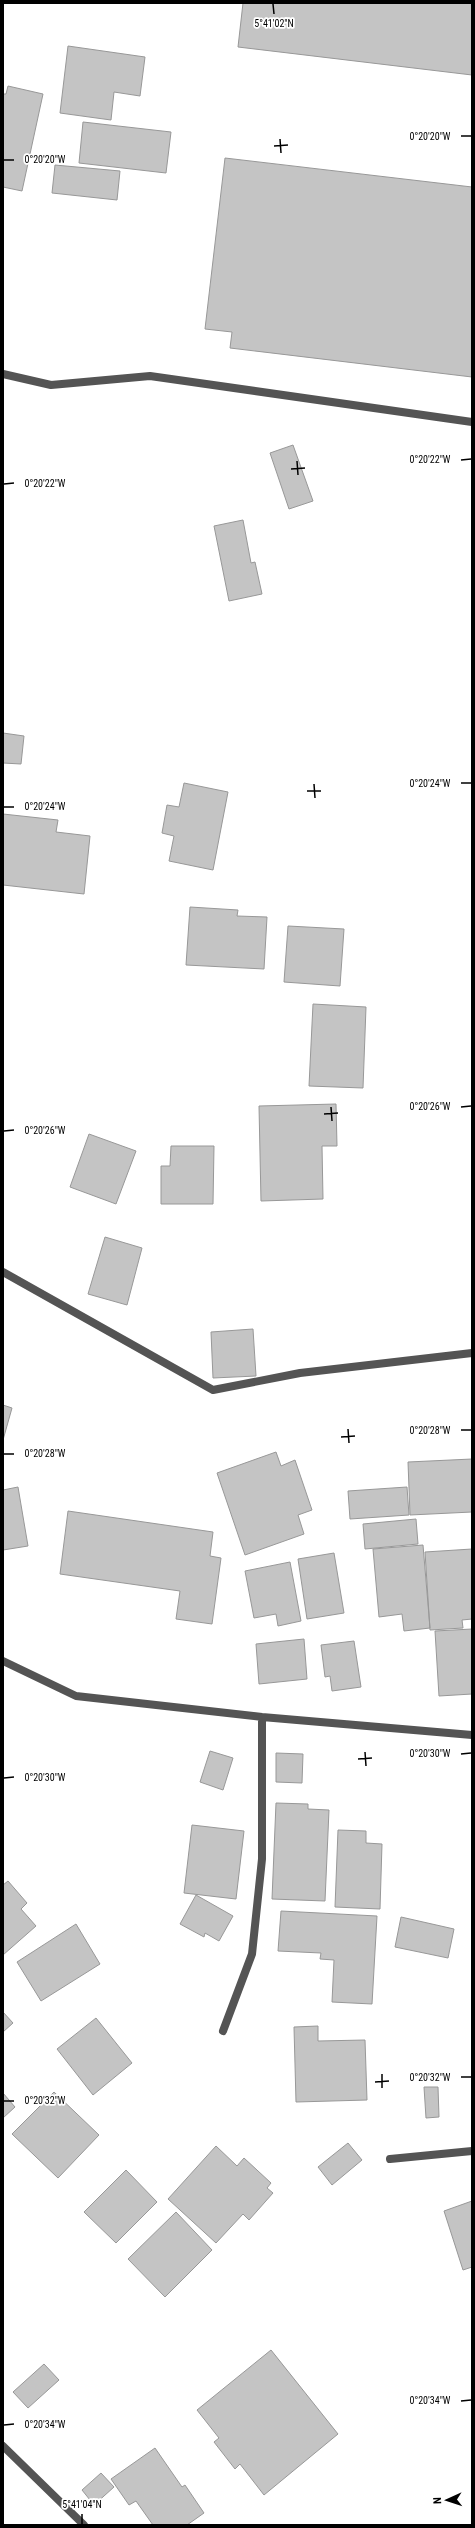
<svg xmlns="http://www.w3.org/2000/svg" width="475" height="2528" font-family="'Roboto Condensed',sans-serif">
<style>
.building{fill:#c4c4c4;stroke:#989898}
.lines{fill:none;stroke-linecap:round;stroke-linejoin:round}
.minor{stroke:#545454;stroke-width:8}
.ticks{fill:none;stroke:#000;stroke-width:1.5}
.ticks-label{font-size:10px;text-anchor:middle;fill:#000;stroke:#fff;stroke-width:3.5;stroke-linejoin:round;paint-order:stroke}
</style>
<rect width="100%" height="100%" fill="#fff"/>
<path class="building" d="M 243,3 L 472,3 L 472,75 L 238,47 Z
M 68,46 L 145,57 L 140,96 L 114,92 L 111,120 L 60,113 Z
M 8,86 L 43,94 L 22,191 L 3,187 L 3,94 L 6,94 Z
M 83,122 L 171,132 L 166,173 L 79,163 Z
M 225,158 L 472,187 L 472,377 L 230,348 L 232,332 L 205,329 Z
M 55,165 L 120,171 L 117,200 L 52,193 Z
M 293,445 L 313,501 L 289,509 L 270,453 Z
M 243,520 L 251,563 L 255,562 L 262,594 L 229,601 L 214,526 Z
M 3,733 L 24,736 L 21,764 L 3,763 Z
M 184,783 L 228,792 L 213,870 L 169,861 L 174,836 L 162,833 L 167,805 L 179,807 Z
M 3,814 L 58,820 L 56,832 L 90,836 L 84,894 L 3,885 Z
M 190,907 L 238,910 L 237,916 L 267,917 L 264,969 L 186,965 Z
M 288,926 L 344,929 L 340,986 L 284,982 Z
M 313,1004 L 366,1007 L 363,1088 L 309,1086 Z
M 336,1104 L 337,1146 L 322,1146 L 323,1199 L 261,1201 L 259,1106 Z
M 89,1134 L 136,1151 L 116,1204 L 70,1187 Z
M 171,1146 L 214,1146 L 213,1204 L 161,1204 L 161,1166 L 170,1166 Z
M 105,1237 L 142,1248 L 127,1305 L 88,1294 Z
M 253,1329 L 256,1376 L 213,1378 L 211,1332 Z
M 3,1405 L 12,1408 L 3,1440 Z
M 276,1452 L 281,1466 L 295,1460 L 312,1510 L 298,1515 L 304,1534 L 245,1555 L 217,1473 Z
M 472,1459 L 472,1512 L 410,1515 L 408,1462 Z
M 18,1487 L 28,1546 L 3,1550 L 3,1490 Z
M 407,1487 L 409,1515 L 350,1519 L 348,1491 Z
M 68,1511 L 213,1532 L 210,1556 L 221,1558 L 212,1624 L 176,1619 L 180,1591 L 60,1574 Z
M 416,1519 L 418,1544 L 365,1549 L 363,1524 Z
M 423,1545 L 430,1628 L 404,1631 L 402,1614 L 379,1617 L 373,1549 Z
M 472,1549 L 472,1619 L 462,1620 L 463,1628 L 430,1630 L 425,1552 Z
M 334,1553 L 344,1613 L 307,1619 L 298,1559 Z
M 290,1562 L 301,1621 L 278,1626 L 276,1614 L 254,1618 L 245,1571 Z
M 472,1629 L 472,1694 L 439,1696 L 435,1631 Z
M 304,1639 L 307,1679 L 259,1684 L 256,1644 Z
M 354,1641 L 361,1687 L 332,1691 L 330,1676 L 325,1677 L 321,1645 Z
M 210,1751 L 233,1758 L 223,1790 L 200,1782 Z
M 276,1753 L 303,1754 L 302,1783 L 276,1782 Z
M 276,1803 L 308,1804 L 308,1809 L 329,1810 L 325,1901 L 272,1899 Z
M 192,1825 L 244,1831 L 236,1899 L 184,1893 Z
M 338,1830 L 366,1831 L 366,1843 L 382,1844 L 380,1909 L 335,1907 Z
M 8,1881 L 27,1903 L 21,1909 L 36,1926 L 3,1955 L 3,1885 Z
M 196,1895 L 233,1916 L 219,1941 L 205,1933 L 204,1937 L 180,1924 Z
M 281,1911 L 377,1916 L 372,2004 L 332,2002 L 334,1960 L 320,1959 L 321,1953 L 278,1951 Z
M 401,1917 L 454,1929 L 448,1958 L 395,1947 Z
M 76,1924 L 100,1964 L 41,2001 L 17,1962 Z
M 3,2012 L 13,2023 L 3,2032 Z
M 96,2018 L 132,2063 L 93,2095 L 57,2049 Z
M 318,2026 L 318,2041 L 365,2040 L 367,2100 L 296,2102 L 294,2027 Z
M 424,2087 L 438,2087 L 439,2117 L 426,2118 Z
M 54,2092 L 99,2135 L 58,2178 L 12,2134 Z
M 3,2093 L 15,2107 L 3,2118 Z
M 348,2143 L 362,2160 L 332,2185 L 318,2167 Z
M 216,2146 L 237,2166 L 244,2158 L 271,2183 L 267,2188 L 273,2193 L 249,2220 L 243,2214 L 216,2243 L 168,2199 Z
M 126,2170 L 157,2202 L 116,2243 L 84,2212 Z
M 472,2201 L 472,2267 L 463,2270 L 444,2211 Z
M 176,2212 L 212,2250 L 165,2297 L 128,2259 Z
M 271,2350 L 338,2434 L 264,2495 L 240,2464 L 235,2469 L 214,2442 L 219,2438 L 197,2410 Z
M 44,2364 L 59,2380 L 28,2408 L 13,2392 Z
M 155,2448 L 182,2487 L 185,2485 L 204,2513 L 187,2525 L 153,2525 L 136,2501 L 129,2505 L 111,2479 Z
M 101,2473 L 114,2487 L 94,2505 L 82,2490 Z"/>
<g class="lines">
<path class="minor" d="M 3,374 L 51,385 L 150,376 L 472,422
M 3,1272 L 213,1390 L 300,1373 L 472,1353
M 3,1661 L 76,1696 L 262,1717 L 472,1735
M 223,2031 L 252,1954 L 262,1859 L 262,1717
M 390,2159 L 472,2151
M 3,2446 L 84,2525"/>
</g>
<path class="ticks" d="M 273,4 L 274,14M 461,136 L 471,136M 280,139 L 281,153M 274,146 L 288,145M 4,160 L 14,160M 461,460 L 471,459M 297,461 L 298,475M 291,469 L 305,468M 4,484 L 14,483M 461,783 L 471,783M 314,784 L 315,798M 307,791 L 321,791M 4,807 L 14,807M 331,1107 L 332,1121M 461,1107 L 471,1106M 324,1114 L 338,1113M 4,1131 L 14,1130M 348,1429 L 349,1443M 461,1430 L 471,1430M 341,1437 L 355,1436M 4,1454 L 14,1454M 365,1752 L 366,1766M 461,1754 L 471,1753M 358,1759 L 372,1758M 4,1778 L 14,1777M 382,2074 L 382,2088M 461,2077 L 471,2077M 375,2082 L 389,2081M 4,2101 L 14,2101M 461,2401 L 471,2400M 4,2425 L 14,2424M 82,2514 L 82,2524"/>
<g class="ticks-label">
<text x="274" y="27">5°41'02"N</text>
<text x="430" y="140">0°20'20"W</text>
<text x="45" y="163">0°20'20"W</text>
<text x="430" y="463">0°20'22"W</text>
<text x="45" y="487">0°20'22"W</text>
<text x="430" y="787">0°20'24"W</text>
<text x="45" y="810">0°20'24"W</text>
<text x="430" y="1110">0°20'26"W</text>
<text x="45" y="1134">0°20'26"W</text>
<text x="430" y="1434">0°20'28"W</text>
<text x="45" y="1457">0°20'28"W</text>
<text x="430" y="1757">0°20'30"W</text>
<text x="45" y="1781">0°20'30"W</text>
<text x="430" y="2081">0°20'32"W</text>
<text x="45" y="2104">0°20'32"W</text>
<text x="430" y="2404">0°20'34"W</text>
<text x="45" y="2428">0°20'34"W</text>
<text x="82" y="2508">5°41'04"N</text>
</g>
<rect width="475" height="2528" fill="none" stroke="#000000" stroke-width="8"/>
<g transform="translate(447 2500) rotate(267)" stroke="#ffffff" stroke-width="3" paint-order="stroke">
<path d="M0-3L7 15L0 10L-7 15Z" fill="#000000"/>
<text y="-6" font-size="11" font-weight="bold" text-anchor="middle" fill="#000000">N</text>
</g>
</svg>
